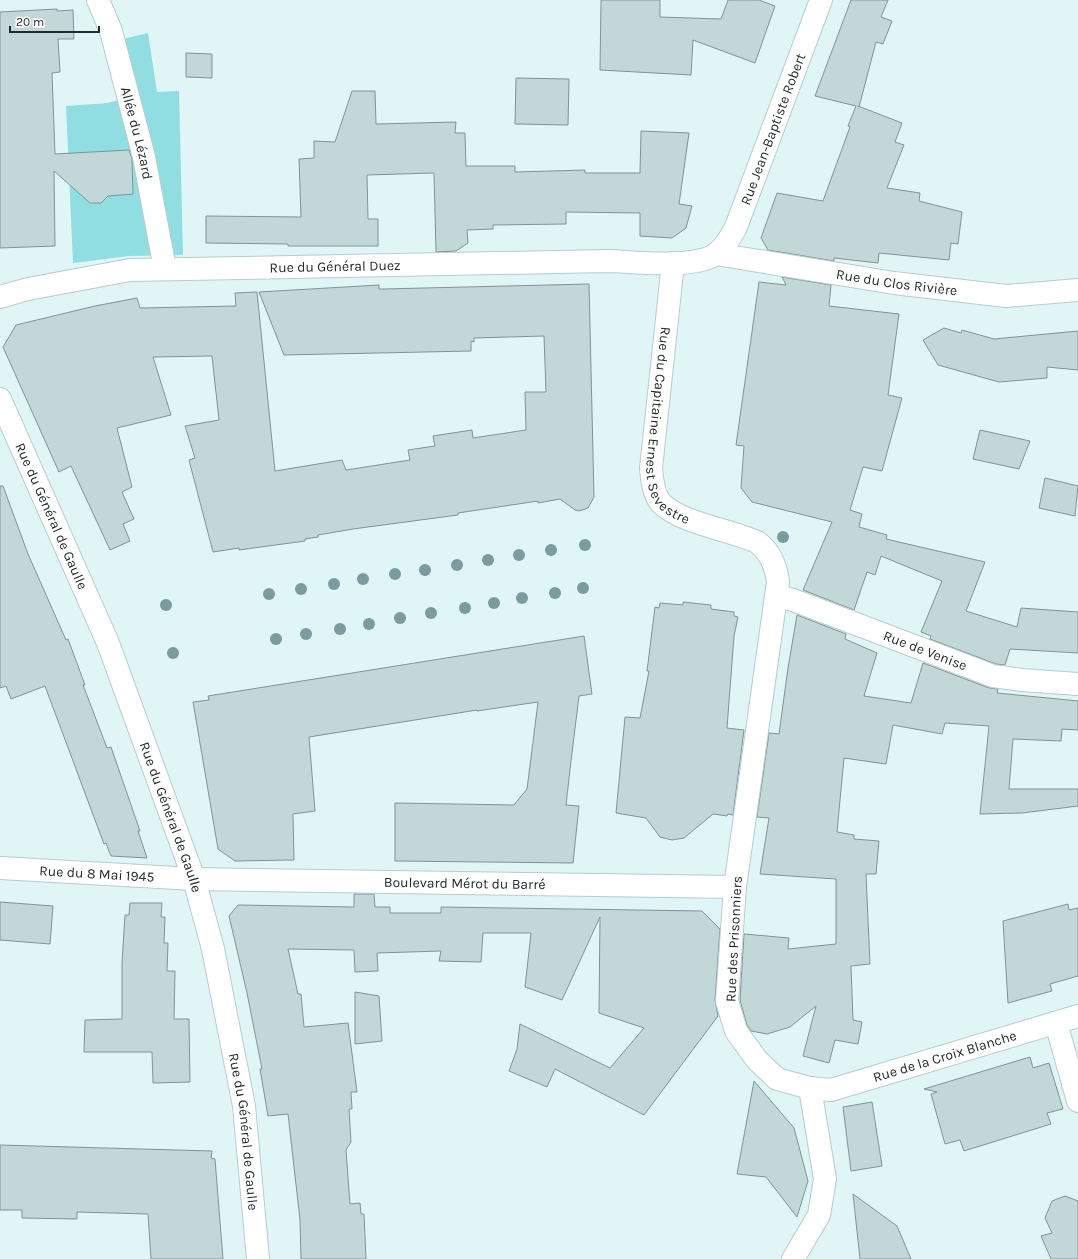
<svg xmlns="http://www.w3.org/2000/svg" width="1078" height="1259" font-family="Karla,sans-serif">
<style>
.green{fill:#91dee2}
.building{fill:#c2d7d8;stroke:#809495}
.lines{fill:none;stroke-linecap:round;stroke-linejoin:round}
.minor-casing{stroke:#b7cccd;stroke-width:24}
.minor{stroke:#fff;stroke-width:22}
.tree{fill:#799c9e}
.labels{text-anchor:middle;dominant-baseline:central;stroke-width:3;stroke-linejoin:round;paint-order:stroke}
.street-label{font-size:14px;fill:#222a2a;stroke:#fff}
</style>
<rect width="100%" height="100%" fill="#dff5f6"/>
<path class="green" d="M 148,33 L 157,92 L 179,91 L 183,255 L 129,256 L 73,263 L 66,106 L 107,103 L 132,97 L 119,40 Z"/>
<path class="building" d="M 601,0 L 660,0 L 660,17 L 721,19 L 728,0 L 759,0 L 775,6 L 755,63 L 693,40 L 691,75 L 600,70 Z
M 851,0 L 888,0 L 881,17 L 892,21 L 883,44 L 876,42 L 859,107 L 858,106 L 902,123 L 895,142 L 904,145 L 887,188 L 920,193 L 919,201 L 962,212 L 958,244 L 951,243 L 949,260 L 879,253 L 878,263 L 834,258 L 834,261 L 768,250 L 761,238 L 777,193 L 823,201 L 850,127 L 848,126 L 856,106 L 815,96 Z
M 57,9 L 57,11 L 73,10 L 74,39 L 58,39 L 60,72 L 52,73 L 55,154 L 129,150 L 132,159 L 133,194 L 108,196 L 101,203 L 90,203 L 54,171 L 55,246 L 0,248 L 0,12 Z
M 186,53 L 212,54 L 212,78 L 186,77 Z
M 516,78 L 569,79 L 568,125 L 515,124 Z
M 352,91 L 375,91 L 376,124 L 456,122 L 455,133 L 465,133 L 466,166 L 515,166 L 515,172 L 585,170 L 585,173 L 640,173 L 641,131 L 689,133 L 679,204 L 692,206 L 686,228 L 672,238 L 640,236 L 640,213 L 566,212 L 566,224 L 493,225 L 493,229 L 467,230 L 468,243 L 456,251 L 436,252 L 434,173 L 367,175 L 368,219 L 378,219 L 378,246 L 288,246 L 288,244 L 206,243 L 206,216 L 301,217 L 299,159 L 314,158 L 314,141 L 335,142 Z
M 782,277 L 831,285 L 829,306 L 899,314 L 888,395 L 902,398 L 882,471 L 863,467 L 850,510 L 862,514 L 859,527 L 887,535 L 886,539 L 985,562 L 966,611 L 1017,627 L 1021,608 L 1078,612 L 1078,653 L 1010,649 L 1005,665 L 996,664 L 930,639 L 931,636 L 921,632 L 942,581 L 881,556 L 875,575 L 867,572 L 854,610 L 803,590 L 832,522 L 752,502 L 741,488 L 744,446 L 736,445 L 759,282 L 786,285 Z
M 589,284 L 594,497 L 588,508 L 579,511 L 575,510 L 560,499 L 538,503 L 538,501 L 458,513 L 458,515 L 353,529 L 318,535 L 318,537 L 305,539 L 305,541 L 239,550 L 239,548 L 213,552 L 189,460 L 195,458 L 185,426 L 219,420 L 212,356 L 153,357 L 171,415 L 117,428 L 132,487 L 122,492 L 134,519 L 123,524 L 130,541 L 110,550 L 71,466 L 59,472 L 3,347 L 16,325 L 95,306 L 137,298 L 140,308 L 236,306 L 235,293 L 257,292 L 275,471 L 342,460 L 346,470 L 410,460 L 408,450 L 435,446 L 433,436 L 472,430 L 473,438 L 526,430 L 525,392 L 546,392 L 544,336 L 474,338 L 474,342 L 471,341 L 471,351 L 284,355 L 259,292 L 379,285 L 379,289 L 383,289 Z
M 944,328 L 961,333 L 962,330 L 994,339 L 1078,331 L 1078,370 L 1047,367 L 1047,378 L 999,382 L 938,365 L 923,340 Z
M 980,430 L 1030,441 L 1019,469 L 973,459 Z
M 1045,478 L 1078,486 L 1075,516 L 1039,508 Z
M 0,486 L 3,486 L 28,554 L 66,640 L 68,639 L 85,685 L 83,685 L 107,748 L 111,747 L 140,831 L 138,831 L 147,858 L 111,856 L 106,843 L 104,844 L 45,686 L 11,699 L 6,686 L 0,688 Z
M 683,602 L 711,605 L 711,609 L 734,612 L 734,616 L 738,617 L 734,636 L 727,728 L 744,730 L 733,815 L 728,814 L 727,816 L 713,814 L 684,838 L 672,840 L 660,837 L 646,818 L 616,813 L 625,717 L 640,718 L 649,671 L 647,671 L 655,607 L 659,608 L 660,603 L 683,605 Z
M 797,615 L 846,634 L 845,639 L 877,653 L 864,696 L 911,703 L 923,663 L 989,688 L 998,689 L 997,693 L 1078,701 L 1078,730 L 1062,729 L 1061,741 L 1013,739 L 1009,789 L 1078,789 L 1078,806 L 1022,813 L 980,814 L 989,726 L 945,723 L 942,734 L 893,725 L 886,764 L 844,758 L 837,832 L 854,835 L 854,839 L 879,841 L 876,874 L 866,874 L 870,964 L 851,966 L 853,1020 L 862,1022 L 858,1044 L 835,1040 L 829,1063 L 803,1056 L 816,1006 L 790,1027 L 767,1034 L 751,1031 L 747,1025 L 740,1000 L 744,934 L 789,938 L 788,949 L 836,944 L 836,879 L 760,874 L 769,818 L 757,817 L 769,733 L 779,734 L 788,668 Z
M 584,636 L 592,694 L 579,696 L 571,761 L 566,805 L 579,806 L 573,863 L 395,861 L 395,803 L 514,805 L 527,789 L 538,702 L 477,711 L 477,710 L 309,737 L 315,811 L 293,814 L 294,860 L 235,861 L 218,849 L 193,702 L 209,700 L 208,696 Z
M 354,894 L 374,894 L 375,907 L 390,907 L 390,913 L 441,913 L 441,907 L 702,911 L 720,929 L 715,1000 L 718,1016 L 644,1115 L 555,1069 L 547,1087 L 509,1071 L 517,1049 L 520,1024 L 610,1068 L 644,1028 L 599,1013 L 600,917 L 562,1000 L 525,987 L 531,933 L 483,933 L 481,962 L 439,961 L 441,951 L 377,953 L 378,971 L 355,972 L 354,950 L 288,949 L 298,994 L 301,994 L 304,1027 L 348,1023 L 357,1092 L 351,1092 L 352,1109 L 349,1109 L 351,1142 L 346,1150 L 350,1204 L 360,1203 L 361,1214 L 364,1214 L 366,1259 L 301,1259 L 300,1220 L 288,1114 L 268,1116 L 260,1069 L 262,1069 L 247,993 L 229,916 L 238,905 L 354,907 Z
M 0,902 L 53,906 L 50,944 L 0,940 Z
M 130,903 L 162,903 L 161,917 L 165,917 L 164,943 L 168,943 L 167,971 L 175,971 L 174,1019 L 189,1019 L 190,1082 L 153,1083 L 152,1052 L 84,1052 L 85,1020 L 122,1019 L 122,963 L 125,915 L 129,915 Z
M 1068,904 L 1069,910 L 1078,908 L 1078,976 L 1050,984 L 1052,991 L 1008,1003 L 1003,921 Z
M 355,992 L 379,996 L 382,1041 L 355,1044 Z
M 1030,1057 L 1033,1068 L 1049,1063 L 1063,1109 L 1047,1113 L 1051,1124 L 964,1151 L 960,1140 L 945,1144 L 931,1094 L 937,1092 L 924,1089 Z
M 754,1081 L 794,1128 L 808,1181 L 797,1217 L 766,1177 L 737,1174 Z
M 872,1102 L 882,1166 L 851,1171 L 843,1107 Z
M 0,1145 L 212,1151 L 211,1158 L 215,1159 L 223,1259 L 151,1259 L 148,1214 L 77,1212 L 77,1219 L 22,1218 L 22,1210 L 0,1210 Z
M 853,1194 L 897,1226 L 911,1259 L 860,1259 Z
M 1065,1196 L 1078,1201 L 1078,1259 L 1051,1259 L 1041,1236 L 1052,1233 L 1045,1218 L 1052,1201 Z"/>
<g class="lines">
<g class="minor-casing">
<g id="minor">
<path id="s1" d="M 98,0 L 111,31 L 144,157 L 165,269"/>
<path id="s2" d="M 716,254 L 894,283 L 1006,296 L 1078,290"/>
<path id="s3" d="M 673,263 L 651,468 C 652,479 653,494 661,503 C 680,523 731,530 757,542 C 771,552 776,566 778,582 L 735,887 L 727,1001 L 736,1031 L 757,1060 L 777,1079 L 810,1088 L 831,1090 L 1078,1016"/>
<path id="s4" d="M 0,297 L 28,289 L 130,270 L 609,261 C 635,262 695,269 716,254 C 725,247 731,237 736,227 L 821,0"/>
<path id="s5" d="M 0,399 L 108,643 L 194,879 L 213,949 L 244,1106 L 258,1259"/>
<path id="s6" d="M 777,596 L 793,600 L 993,676 L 1022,680 L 1078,684"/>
<path id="s7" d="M 0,868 L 194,879 L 735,887"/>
<path d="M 1056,1023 L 1078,1101"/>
<path d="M 793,1259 L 819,1215 L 825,1179 L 810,1088"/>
</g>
</g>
<use href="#minor" class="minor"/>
</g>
<g class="tree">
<circle cx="783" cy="537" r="6"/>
<circle cx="585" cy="545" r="6"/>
<circle cx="551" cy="550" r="6"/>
<circle cx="519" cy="555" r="6"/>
<circle cx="488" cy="560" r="6"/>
<circle cx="457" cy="565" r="6"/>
<circle cx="425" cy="570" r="6"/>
<circle cx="395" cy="574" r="6"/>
<circle cx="363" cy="579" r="6"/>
<circle cx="334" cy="584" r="6"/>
<circle cx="583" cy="588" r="6"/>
<circle cx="301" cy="589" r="6"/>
<circle cx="555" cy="593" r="6"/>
<circle cx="269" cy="594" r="6"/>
<circle cx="522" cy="598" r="6"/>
<circle cx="494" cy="603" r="6"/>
<circle cx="166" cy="605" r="6"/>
<circle cx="465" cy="608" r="6"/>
<circle cx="431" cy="613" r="6"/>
<circle cx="400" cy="618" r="6"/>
<circle cx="369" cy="624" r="6"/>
<circle cx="340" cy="629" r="6"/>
<circle cx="306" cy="634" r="6"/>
<circle cx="276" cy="639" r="6"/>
<circle cx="173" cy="653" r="6"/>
</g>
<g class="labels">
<g class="street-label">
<text stroke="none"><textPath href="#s4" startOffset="859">Rue Jean-Baptiste Robert</textPath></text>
<text stroke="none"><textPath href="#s1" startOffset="139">Allée du Lézard</textPath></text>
<text stroke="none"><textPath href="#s4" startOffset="338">Rue du Général Duez</textPath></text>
<text stroke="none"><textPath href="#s2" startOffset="183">Rue du Clos Rivière</textPath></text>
<text stroke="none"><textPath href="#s3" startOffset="170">Rue du Capitaine Ernest Sevestre</textPath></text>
<text stroke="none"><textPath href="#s5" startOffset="128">Rue du Général de Gaulle</textPath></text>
<text stroke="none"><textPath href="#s6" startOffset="158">Rue de Venise</textPath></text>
<text stroke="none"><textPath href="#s5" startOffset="452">Rue du Général de Gaulle</textPath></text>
<text stroke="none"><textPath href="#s7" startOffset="97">Rue du 8 Mai 1945</textPath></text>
<text stroke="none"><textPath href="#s7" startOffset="465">Boulevard Mérot du Barré</textPath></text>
<text transform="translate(734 939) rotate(-87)">Rue des Prisonniers</text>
<text stroke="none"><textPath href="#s3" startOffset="1085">Rue de la Croix Blanche</textPath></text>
<text stroke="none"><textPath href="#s5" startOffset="776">Rue du Général de Gaulle</textPath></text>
</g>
</g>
<path d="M10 26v6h89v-6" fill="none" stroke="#222a2a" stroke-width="2"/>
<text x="16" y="26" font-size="12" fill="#222a2a" stroke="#ffffff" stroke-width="3" paint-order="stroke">20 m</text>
</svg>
